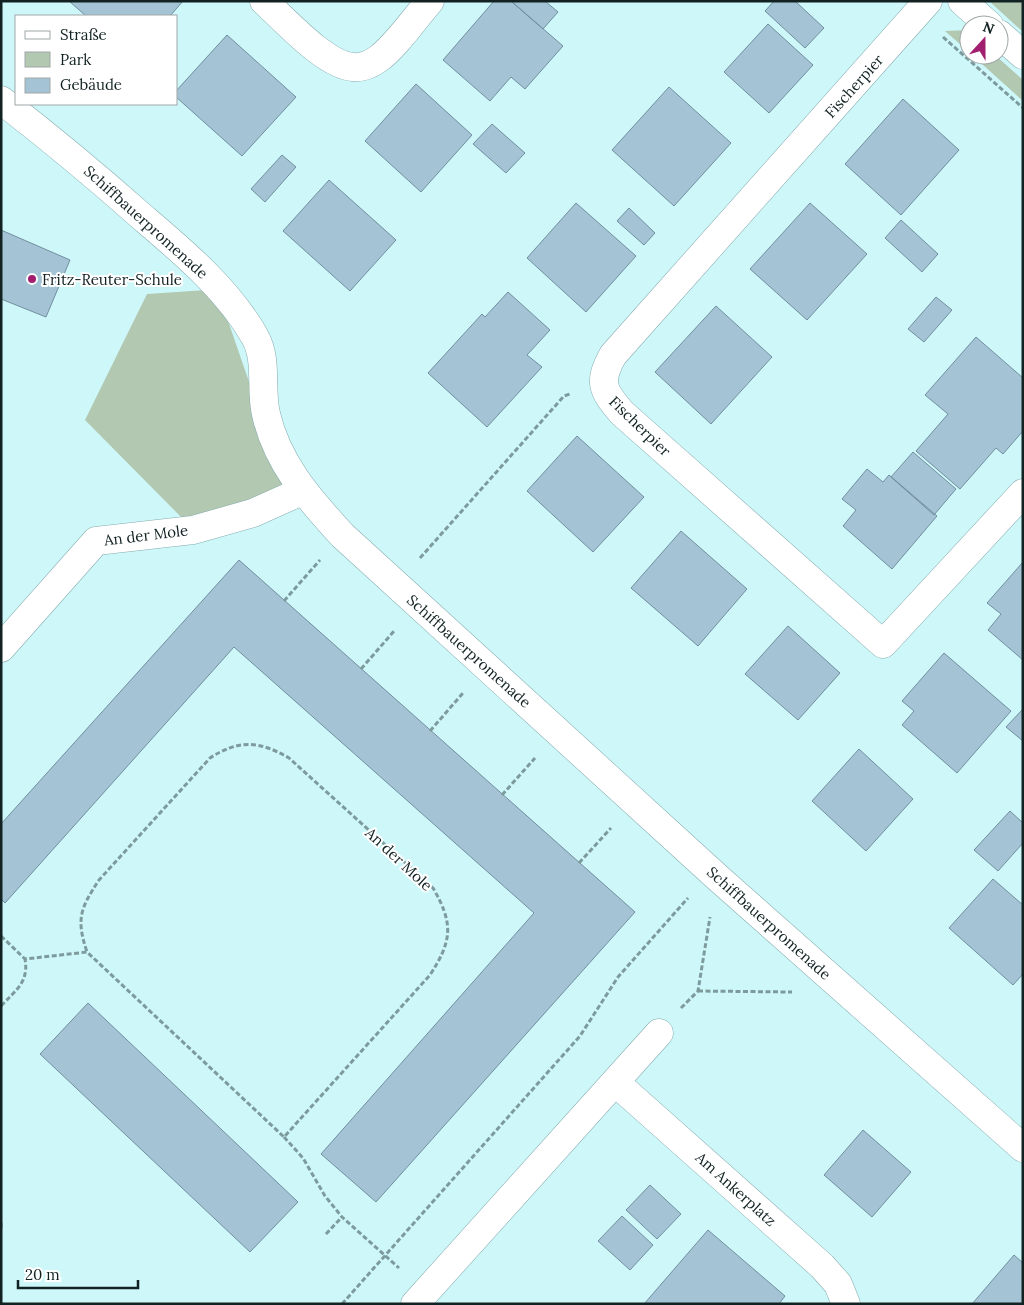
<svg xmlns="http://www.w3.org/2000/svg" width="1024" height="1305" font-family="Lora,serif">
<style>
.green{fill:#b2c8b0}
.building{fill:#a4c4d5;stroke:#718f9f}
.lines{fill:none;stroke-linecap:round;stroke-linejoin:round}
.street-casing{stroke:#85abae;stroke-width:29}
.path{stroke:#7d9b9d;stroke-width:3;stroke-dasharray:5 2.5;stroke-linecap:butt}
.street{stroke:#fff;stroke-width:28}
.poi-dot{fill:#a21f6f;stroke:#fff;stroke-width:2}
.labels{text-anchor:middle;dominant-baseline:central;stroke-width:4;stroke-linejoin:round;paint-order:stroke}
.street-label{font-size:15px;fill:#122223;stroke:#fff}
.poi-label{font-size:15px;fill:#122223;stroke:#fff;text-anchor:start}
</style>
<rect width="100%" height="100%" fill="#cef7fa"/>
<path class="green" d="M 989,1 L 1023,1 L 1023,32 Z
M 968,30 L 969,52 L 945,31 Z
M 972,55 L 995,55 L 1023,80 L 1023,101 Z
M 207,290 L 227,318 L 286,489 L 185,521 L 85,420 L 147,294 Z"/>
<path class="building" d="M 69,1 L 183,1 L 170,16 L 86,16 Z
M 494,1 L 511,1 L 563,46 L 525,89 L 511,77 L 490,101 L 443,60 Z
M 511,1 L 545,1 L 558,12 L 543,29 Z
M 774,1 L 795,1 L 824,28 L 805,48 L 765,11 Z
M 768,24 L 813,65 L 769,113 L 724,72 Z
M 227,35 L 296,97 L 242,156 L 176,97 L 176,91 Z
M 416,84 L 472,135 L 421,192 L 365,141 Z
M 669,87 L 731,143 L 674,206 L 612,150 Z
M 903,99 L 959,150 L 901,215 L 845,164 Z
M 492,124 L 525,153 L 506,173 L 473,144 Z
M 282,155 L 296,167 L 265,202 L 251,189 Z
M 329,180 L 396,240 L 350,291 L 283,231 Z
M 576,203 L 636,256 L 586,312 L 527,258 Z
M 810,203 L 867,254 L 807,320 L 750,269 Z
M 629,208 L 655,233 L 644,245 L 617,221 Z
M 901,220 L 938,254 L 922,272 L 885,238 Z
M 1,230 L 70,260 L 46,317 L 1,299 Z
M 508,292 L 550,330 L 527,355 L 542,367 L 487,427 L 428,373 L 482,314 L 485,317 Z
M 936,297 L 952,310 L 924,342 L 908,329 Z
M 716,306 L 772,357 L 711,424 L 655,372 Z
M 976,337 L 1023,378 L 1023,431 L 1003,454 L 996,448 L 960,489 L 916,451 L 948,414 L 925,395 Z
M 577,436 L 644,497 L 593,552 L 527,491 Z
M 913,452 L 956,489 L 934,515 L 891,477 Z
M 867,469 L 883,482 L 889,475 L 937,516 L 892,569 L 843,526 L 856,510 L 842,499 Z
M 681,531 L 747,589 L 698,646 L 631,588 Z
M 239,560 L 635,912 L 376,1202 L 321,1154 L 534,913 L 234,647 L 5,903 L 1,899 L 1,824 Z
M 1023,562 L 1023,660 L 988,630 L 1001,614 L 987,603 Z
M 788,626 L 840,673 L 798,720 L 745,674 Z
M 944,653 L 1011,711 L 957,773 L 902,725 L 914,711 L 902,701 Z
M 1023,709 L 1023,741 L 1006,727 Z
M 859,749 L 913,799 L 866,851 L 812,801 Z
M 1010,811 L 1023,823 L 1023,843 L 998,871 L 974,850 Z
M 993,879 L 1023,905 L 1023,974 L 1013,985 L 949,928 Z
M 88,1003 L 298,1202 L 250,1252 L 40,1054 Z
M 863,1130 L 911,1172 L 872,1217 L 824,1175 Z
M 650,1185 L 681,1214 L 657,1239 L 626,1210 Z
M 622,1216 L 653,1245 L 630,1270 L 598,1241 Z
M 708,1230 L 785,1296 L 779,1304 L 644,1304 Z
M 1014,1255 L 1023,1263 L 1023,1304 L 972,1304 Z"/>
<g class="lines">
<g class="street-casing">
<path id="street" d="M 264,1 C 285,20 325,65 353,67 C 362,68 371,64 378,59 C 395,47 415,18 430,1
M 928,1 L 613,355 C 598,382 602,390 622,413 L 883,644 L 1023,493
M 962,1 L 989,25
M 999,34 L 1023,55
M 1,100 C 49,137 96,176 141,216 C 182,251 228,289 255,337 C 268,360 260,389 266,414 C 277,463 309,499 342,535 L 717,877 L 1023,1148
M 1,648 L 96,541 L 193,530 L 253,513 L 302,491
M 615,1082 L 822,1266 L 838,1284 L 846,1304
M 415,1304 L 659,1033"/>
</g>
<path class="path" d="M 943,37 L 1023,108
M 420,558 L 564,396 L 570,394
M 284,601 L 320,560
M 361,669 L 395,630
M 430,731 L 463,693
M 502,795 L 535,758
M 579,863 L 611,828
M 1,936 L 25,959
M 698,991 L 792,992
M 1,1006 C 16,990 29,982 25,959 L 87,952 L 284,1137 L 430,975 C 452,941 454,924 433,888 L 289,758 C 260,741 239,739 210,758 L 99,880 C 80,909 76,919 87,952
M 681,1008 L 698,991 L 710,917
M 284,1137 L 303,1158 L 325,1196 L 342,1217 L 399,1268
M 1,1223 L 1,1228
M 326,1234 L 342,1217
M 342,1304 L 580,1036 L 618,977 L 688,898"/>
<use href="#street" class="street"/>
</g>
<circle class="poi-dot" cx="32" cy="279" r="5"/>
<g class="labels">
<g class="street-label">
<text transform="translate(854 86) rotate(-48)">Fischerpier</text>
<text transform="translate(146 222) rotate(42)">Schiffbauerpromenade</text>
<text transform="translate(640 426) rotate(44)">Fischerpier</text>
<text transform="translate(146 535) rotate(-7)">An der Mole</text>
<text transform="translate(469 651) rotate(42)">Schiffbauerpromenade</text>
<text transform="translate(399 859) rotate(43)">An der Mole</text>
<text transform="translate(769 923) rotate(42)">Schiffbauerpromenade</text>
<text transform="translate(736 1189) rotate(42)">Am Ankerplatz</text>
</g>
<g class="poi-label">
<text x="42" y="279">Fritz-Reuter-Schule</text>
</g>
</g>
<rect width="1024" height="1305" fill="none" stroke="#122223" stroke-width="5"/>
<rect x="15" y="15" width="162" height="90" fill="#ffffff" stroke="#a0a7a7"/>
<rect x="25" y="31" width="25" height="8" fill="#ffffff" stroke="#a0a7a7"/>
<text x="60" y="40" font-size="15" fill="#122223">Straße</text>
<rect x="25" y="52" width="25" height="15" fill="#b2c8b0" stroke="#a0a7a7"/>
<text x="60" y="65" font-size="15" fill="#122223">Park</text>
<rect x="25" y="78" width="25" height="15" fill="#a4c4d5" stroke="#a0a7a7"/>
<text x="60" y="90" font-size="15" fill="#122223">Gebäude</text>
<g transform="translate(984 40) rotate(21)"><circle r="24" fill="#ffffff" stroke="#a0a7a7"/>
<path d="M0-4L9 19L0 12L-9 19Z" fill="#a21f6f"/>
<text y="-8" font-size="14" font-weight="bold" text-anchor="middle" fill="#122223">N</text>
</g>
<path d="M18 1280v8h120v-8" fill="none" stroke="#122223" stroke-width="2.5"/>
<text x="25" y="1280" font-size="15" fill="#122223" stroke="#ffffff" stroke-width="4" paint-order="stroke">20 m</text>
</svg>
